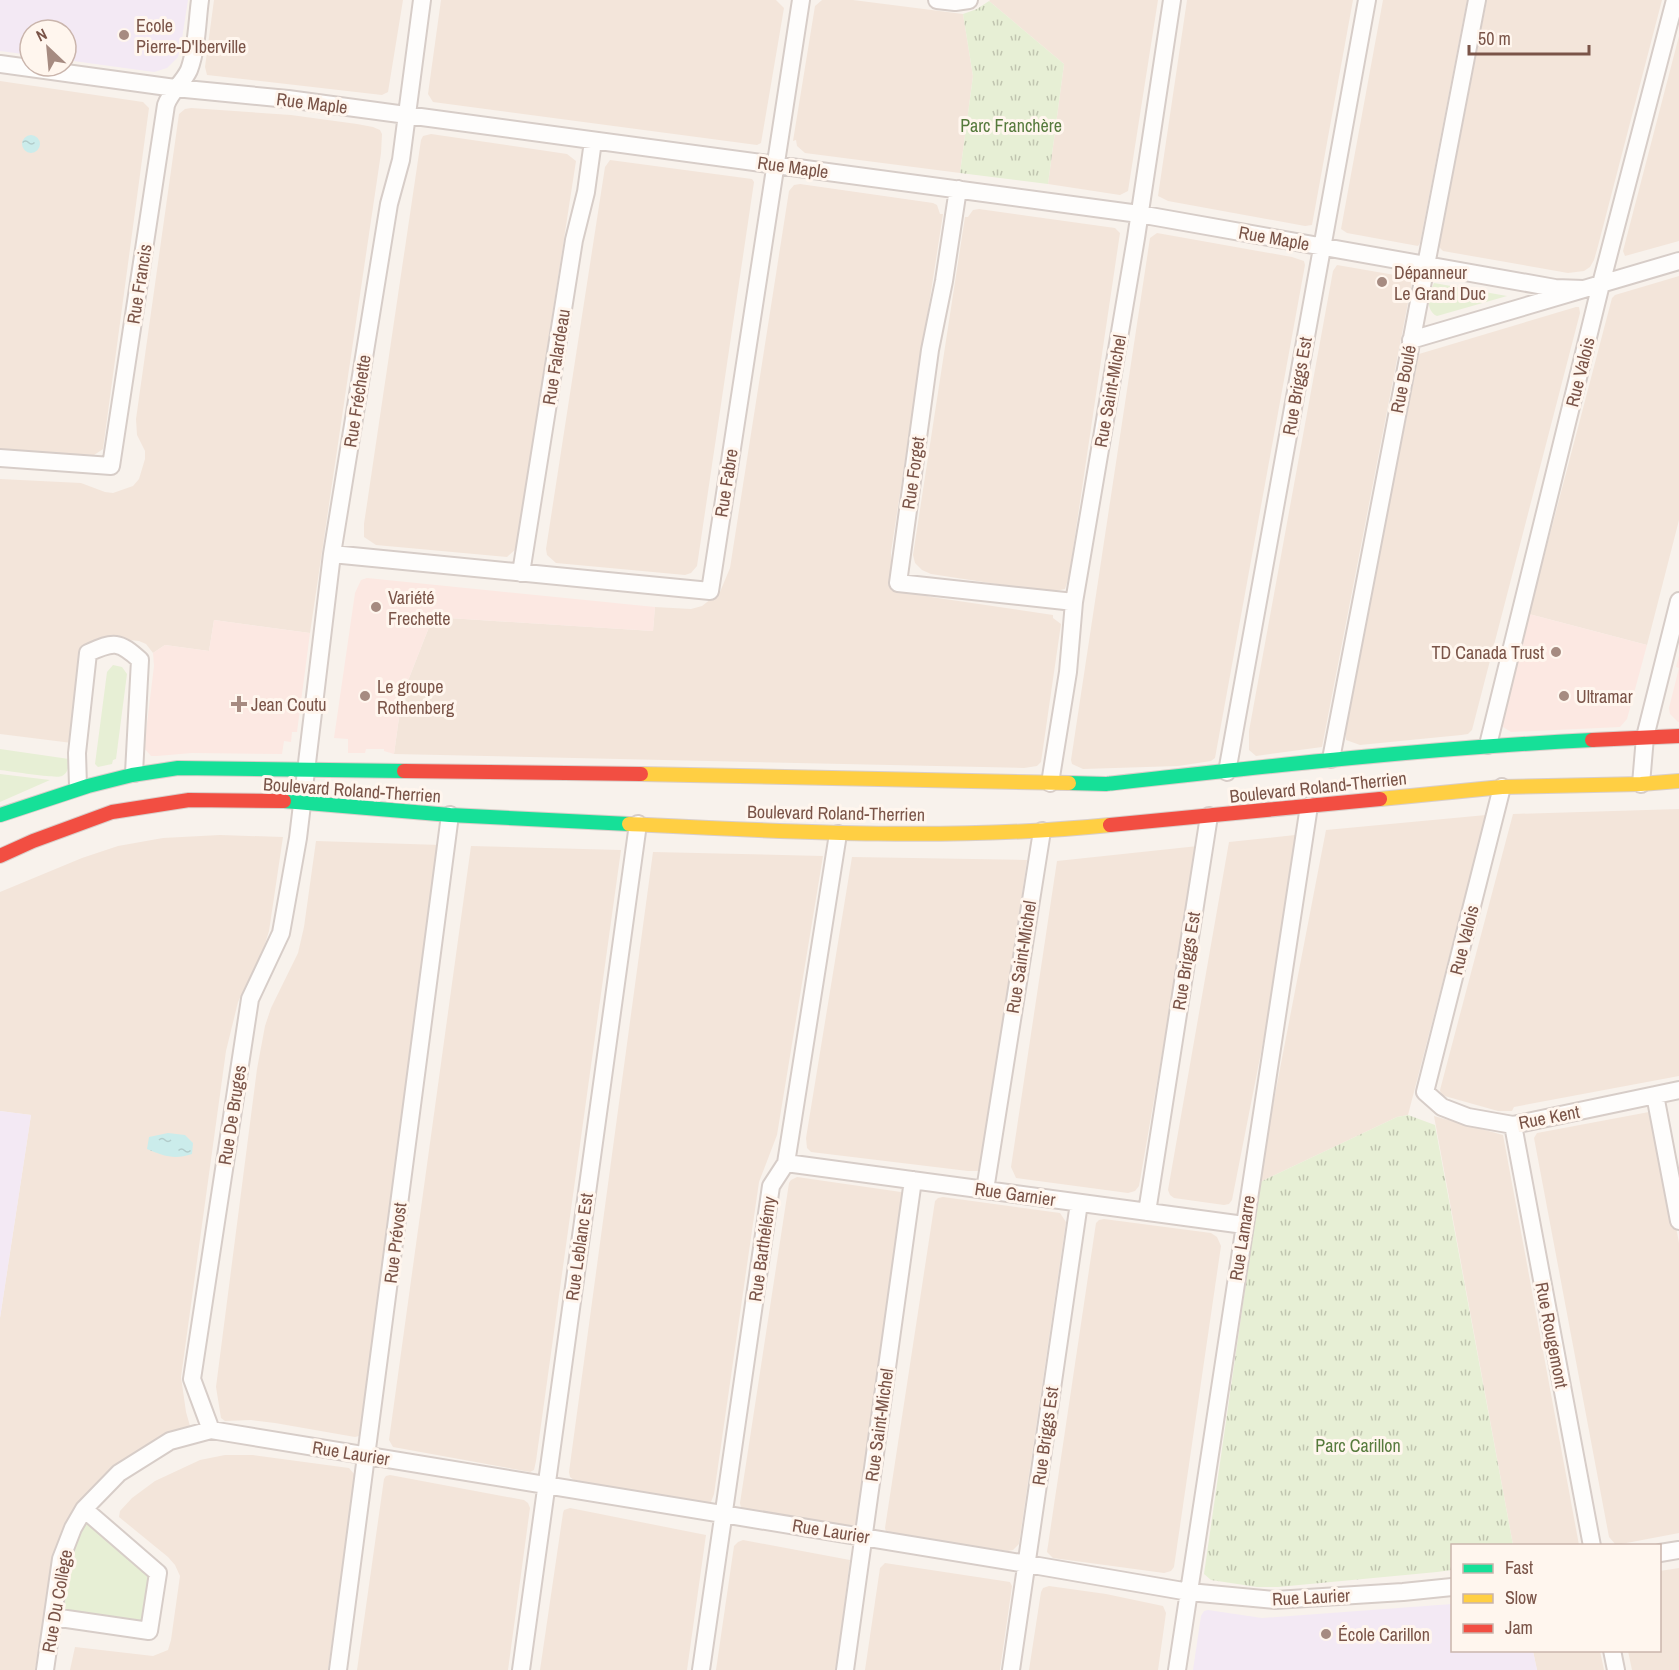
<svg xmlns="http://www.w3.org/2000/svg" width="1679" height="1670" font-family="'Archivo Narrow',sans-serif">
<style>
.residential{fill:#f3e5da}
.commercial{fill:#fce8e2}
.education{fill:#f3e9f4}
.grass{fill:#e7efd5}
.park{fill:url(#park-tufts)}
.water{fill:url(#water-ripples)}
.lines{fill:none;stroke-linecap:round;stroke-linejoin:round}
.street-casing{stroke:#d7cdc8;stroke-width:20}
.fast-casing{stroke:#d9cec9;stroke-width:16}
.slow-casing{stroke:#d9cec9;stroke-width:16}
.jam-casing{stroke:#d9cec9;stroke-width:16}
.street{stroke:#fefdfc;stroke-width:16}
.fast{stroke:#16e098;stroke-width:14}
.slow{stroke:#ffcf43;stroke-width:14}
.jam{stroke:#f24e42;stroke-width:14}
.poi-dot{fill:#a68b81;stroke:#fff6ee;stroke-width:2}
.labels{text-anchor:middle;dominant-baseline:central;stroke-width:6;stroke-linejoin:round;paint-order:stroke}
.poi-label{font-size:18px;fill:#7a5448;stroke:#fff6ee;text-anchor:start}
.street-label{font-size:18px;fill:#7a5448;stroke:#fff6ee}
.park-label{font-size:18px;fill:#567a3c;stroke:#fff6ee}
</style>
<defs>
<pattern id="park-tufts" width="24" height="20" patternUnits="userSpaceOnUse" patternTransform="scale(1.5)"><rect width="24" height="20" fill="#e7efd5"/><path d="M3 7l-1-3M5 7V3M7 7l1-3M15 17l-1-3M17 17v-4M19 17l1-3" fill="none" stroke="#c0c4af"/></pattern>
<pattern id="water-ripples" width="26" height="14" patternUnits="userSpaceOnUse" patternTransform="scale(1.5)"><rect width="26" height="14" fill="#cbeceb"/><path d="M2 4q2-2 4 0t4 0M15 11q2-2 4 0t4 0" fill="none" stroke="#b2cccb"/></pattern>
</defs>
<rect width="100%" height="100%" fill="#f8f2ec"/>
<path class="residential" d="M 214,0 L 403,0 L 388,92 L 382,95 L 207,75 L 205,67 Z
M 441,0 L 776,0 L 784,8 L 761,143 L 757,145 L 433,102 L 428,94 Z
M 853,0 L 963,14 L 973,76 L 960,173 L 805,153 L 797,146 L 796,140 L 793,141 L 815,6 L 822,0 Z
M 990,0 L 1158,0 L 1128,191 L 1120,195 L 1048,184 L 1064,64 L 989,1 Z
M 1187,0 L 1353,0 L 1312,225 L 1305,226 L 1168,201 L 1158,196 Z
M 1383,0 L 1467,0 L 1420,243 L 1418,246 L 1347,233 L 1341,229 Z
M 1487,0 L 1662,0 L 1598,246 L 1594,260 L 1590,267 L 1584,271 L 1568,273 L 1443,251 L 1439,247 Z
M 1679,36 L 1679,241 L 1625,256 L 1623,251 Z
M 0,81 L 143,102 L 149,108 L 103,449 L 94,455 L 0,451 Z
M 191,108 L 291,115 L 357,124 L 373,127 L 380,130 L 382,134 L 381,153 L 310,633 L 214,620 L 209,651 L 165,645 L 153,653 L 146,644 L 139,641 L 102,637 L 96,639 L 86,648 L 72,743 L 0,734 L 0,479 L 81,483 L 105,492 L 113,493 L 133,486 L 139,479 L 145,459 L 145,451 L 137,435 L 136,419 L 179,114 L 185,109 Z
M 431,134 L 567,154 L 576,161 L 516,549 L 507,557 L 376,545 L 364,537 L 364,524 L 421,140 L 423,136 Z
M 610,160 L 752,179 L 754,182 L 697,566 L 691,573 L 685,575 L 556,563 L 547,555 L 546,549 L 605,167 Z
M 800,184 L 933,203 L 937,205 L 940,214 L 943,214 L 891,552 L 891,561 L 896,574 L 917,593 L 931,597 L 1053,615 L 1053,618 L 1061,624 L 1041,762 L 1037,766 L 1024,768 L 394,754 L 402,696 L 433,617 L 653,631 L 655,607 L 691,609 L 702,606 L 720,592 L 730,568 L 789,191 L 794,185 Z
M 979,209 L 1115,228 L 1120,233 L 1069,576 L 1065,589 L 1055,591 L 1055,593 L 931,574 L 922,570 L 915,563 L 913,555 L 965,217 L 968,217 L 973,210 Z
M 1157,233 L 1292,257 L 1304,261 L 1305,265 L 1215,758 L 1211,761 L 1178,766 L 1083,769 L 1072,764 L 1071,760 L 1150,238 Z
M 1337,265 L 1412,278 L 1412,282 L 1322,747 L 1256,756 L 1249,750 L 1249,731 L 1333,271 Z
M 1679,276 L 1679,520 L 1647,645 L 1529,614 L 1612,298 L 1615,295 Z
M 1576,307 L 1579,307 L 1580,313 L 1472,730 L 1468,734 L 1461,735 L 1360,745 L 1346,740 L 1345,727 L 1419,354 Z
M 1679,809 L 1679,1076 L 1514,1107 L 1512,1111 L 1498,1111 L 1441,1095 L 1440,1090 L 1513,814 Z
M 1486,815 L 1408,1115 L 1397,1117 L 1258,1183 L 1326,830 Z
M 1304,834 L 1232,1200 L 1229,1204 L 1224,1205 L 1174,1198 L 1170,1195 L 1168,1190 L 1229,842 Z
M 220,835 L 283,837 L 269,931 L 264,947 L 238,1002 L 226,1051 L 181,1377 L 186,1412 L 190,1426 L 188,1429 L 124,1461 L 53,1562 L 35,1670 L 0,1670 L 0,1318 L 31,1115 L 0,1111 L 0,892 L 82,858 L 118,846 L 163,838 Z
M 316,841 L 441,845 L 360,1431 L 359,1436 L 355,1437 L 275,1423 L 251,1420 L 225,1421 L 221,1418 L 216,1387 L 257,1069 L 265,1026 L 271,1008 L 298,953 L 304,927 Z
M 471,846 L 621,850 L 536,1461 L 534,1470 L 530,1472 L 393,1447 L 389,1440 Z
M 1198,846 L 1139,1186 L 1135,1191 L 1128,1193 L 1016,1178 L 1011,1167 L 1057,861 Z
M 653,852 L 823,856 L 777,1135 L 759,1182 L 714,1494 L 711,1502 L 707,1504 L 574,1480 L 570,1477 L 569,1472 Z
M 852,857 L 1027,860 L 983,1166 L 979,1171 L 968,1171 L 811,1152 L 807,1148 L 806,1138 Z
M 1649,1112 L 1656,1119 L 1679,1243 L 1679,1533 L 1616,1545 L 1609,1537 L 1534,1138 L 1537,1133 Z
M 1434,1116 L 1503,1135 L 1579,1545 L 1513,1545 Z
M 797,1177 L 901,1192 L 904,1194 L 858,1521 L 856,1526 L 851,1529 L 745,1511 L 741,1508 L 740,1503 L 789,1183 L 791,1180 Z
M 943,1197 L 1060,1213 L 1066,1222 L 1019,1544 L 1013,1550 L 1008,1551 L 891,1534 L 886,1532 L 885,1528 L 935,1201 L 938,1198 Z
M 1104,1219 L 1211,1233 L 1217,1237 L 1221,1246 L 1174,1567 L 1171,1571 L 1164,1573 L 1053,1558 L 1047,1552 L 1096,1223 L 1099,1220 Z
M 225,1455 L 253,1455 L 349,1468 L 355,1475 L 328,1670 L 70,1670 L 75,1647 L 153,1656 L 168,1650 L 171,1640 L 180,1576 L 175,1565 L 168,1557 L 119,1517 L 120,1511 L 132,1498 L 155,1481 L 200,1460 Z
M 390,1475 L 524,1500 L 528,1503 L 530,1508 L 508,1670 L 357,1670 L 384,1479 L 386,1476 Z
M 570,1508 L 706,1535 L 687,1670 L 540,1670 L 563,1513 L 564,1510 Z
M 743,1540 L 850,1560 L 836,1670 L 716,1670 L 734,1546 L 738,1542 Z
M 885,1563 L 1010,1582 L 1012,1586 L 1000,1670 L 865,1670 L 880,1568 Z
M 1679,1568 L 1679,1670 L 1632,1670 L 1628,1651 L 1660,1650 L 1660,1571 Z
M 1049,1586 L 1106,1594 L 1163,1606 L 1166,1613 L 1158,1670 L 1029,1670 L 1041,1592 L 1043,1588 Z
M 1533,1651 L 1600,1651 L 1604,1670 L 1537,1670 Z"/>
<path class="commercial" d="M 367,578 L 655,607 L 653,631 L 433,617 L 402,696 L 394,754 L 384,751 L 384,749 L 366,749 L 365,753 L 348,753 L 348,739 L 334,738 L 355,593 L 361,580 Z
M 1529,614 L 1647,645 L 1627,719 L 1620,727 L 1511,732 L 1503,727 L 1502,714 Z
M 214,620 L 310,633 L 297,732 L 292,732 L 291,742 L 284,741 L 282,754 L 192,753 L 157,756 L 151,756 L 144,748 L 154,666 L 153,653 L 165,645 L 209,651 Z
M 1679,655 L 1679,722 L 1678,722 L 1670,714 L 1669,708 L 1679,668 L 1676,667 Z"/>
<path class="education" d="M 0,0 L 188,0 L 181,45 L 178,57 L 167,68 L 154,72 L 66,60 L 66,30 L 30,30 L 30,55 L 0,51 Z
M 0,1111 L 31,1115 L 0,1318 Z
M 1452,1604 L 1452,1650 L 1533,1651 L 1537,1670 L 1193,1670 L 1201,1616 L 1204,1611 L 1208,1610 L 1262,1618 Z"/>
<path class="grass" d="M 1434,283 L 1507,296 L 1437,316 C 1425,310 1428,294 1434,283 Z
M 113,665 L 122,667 L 127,674 L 116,759 L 113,760 L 112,764 L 98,767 L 95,764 L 107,672 Z
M 0,749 L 69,759 C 69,765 69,772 62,776 C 56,779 11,771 0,770 Z
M 0,774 L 50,780 L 0,802 Z
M 84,1509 L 158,1573 L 149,1631 L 53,1617 L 61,1559 Z"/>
<path class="park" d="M 989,1 L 1064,64 L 1048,184 L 960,173 L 973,76 L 963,14 L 977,9 Z
M 1408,1115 L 1435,1125 L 1513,1545 L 1452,1546 L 1452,1570 L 1437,1572 L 1278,1587 L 1257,1587 L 1211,1580 L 1204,1574 L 1254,1227 L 1254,1209 L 1258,1183 L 1397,1117 Z"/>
<path class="water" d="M22 144a9 9 0 1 1 18 0a9 9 0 1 1-18 0Z
M 168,1133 L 185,1135 L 193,1143 L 192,1154 C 174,1160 164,1156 147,1149 L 149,1137 Z"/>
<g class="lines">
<g class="street-casing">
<path id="street" d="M 937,0 L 955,2 L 969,0
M 0,64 L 175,88 L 288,99 L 1139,214 L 1555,288 L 1584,289
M 958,189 L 944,281 L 930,350 L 898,583 L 1074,602
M 1411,340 L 1679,261
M 0,458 L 111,466 L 166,105 C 171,91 183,83 189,70 C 197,49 197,22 200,0
M 332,554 L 710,591 L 801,0
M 521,573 L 574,240 L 586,192 L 593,141
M 1488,745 L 1601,284 L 1675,0
M 1331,759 L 1477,0
M 1227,772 L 1367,0
M 1050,783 L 1068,672 L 1074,602 L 1136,238 L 1172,0
M 1641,784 L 1645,737 L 1679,601
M 78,786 L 77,753 L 88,653 C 114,641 119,641 140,660 L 134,773
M 1502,787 L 1425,1092 L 1442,1107 L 1468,1117 L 1513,1125 L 1679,1090
M 1655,1095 L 1679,1221
M 1513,1125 L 1592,1546
M 786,1163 L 1244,1225
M 985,1190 L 1042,831
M 1147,1212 L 1209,816
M 211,1430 L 192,1379 L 250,999 L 281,933 L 298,838 L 332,554 L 389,204 L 401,160 L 422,0
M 1660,1553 L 1679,1550
M 53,1617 L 149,1631 L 158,1573 L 84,1509
M 1612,1650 L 1616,1670
M 45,1670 L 61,1559 L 73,1528 L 84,1509 L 119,1473 L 170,1441 L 211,1430 L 1027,1564 L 1189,1592 L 1275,1600 L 1403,1592 L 1452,1587
M 338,1670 L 450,815
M 521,1670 L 638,824
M 701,1670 L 771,1186 L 786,1163 L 838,834
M 845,1670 L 913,1180
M 1011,1670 L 1079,1203
M 1177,1670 L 1309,806"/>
</g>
<g class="fast-casing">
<path id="fast" d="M 1069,783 L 1106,784 C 1268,766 1429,748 1592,740
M 284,801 L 450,815 L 629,824
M 0,815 L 88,786 L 132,775 L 178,768 L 404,771"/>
</g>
<g class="slow-casing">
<path id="slow" d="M 641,774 L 1069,783
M 1380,799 L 1502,787 L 1641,784 L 1679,781
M 629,824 C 789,832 950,841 1110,825"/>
</g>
<g class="jam-casing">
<path id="jam" d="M 1592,740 L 1679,736
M 404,771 L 641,774
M 1110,825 L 1380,799
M 0,856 L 33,841 L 112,812 L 189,800 L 284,801"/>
</g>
<use href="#street" class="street"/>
<use href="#fast" class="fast"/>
<use href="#slow" class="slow"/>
<use href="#jam" class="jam"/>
</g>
<g class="poi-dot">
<circle cx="124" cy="35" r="6"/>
<circle cx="1382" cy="282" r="6"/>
<circle cx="376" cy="607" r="6"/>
<circle cx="1556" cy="652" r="6"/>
<circle cx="365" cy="696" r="6"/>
<circle cx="1564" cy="696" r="6"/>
<path d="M236 695h6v6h6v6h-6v6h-6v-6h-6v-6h6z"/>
<circle cx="1326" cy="1634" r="6"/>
</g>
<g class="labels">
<g class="poi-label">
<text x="136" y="25">Ecole<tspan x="136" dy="21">Pierre-D'Iberville</tspan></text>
<text x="1394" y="272">Dépanneur<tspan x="1394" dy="21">Le Grand Duc</tspan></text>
<text x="388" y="597">Variété<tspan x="388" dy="21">Frechette</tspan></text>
<text x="1544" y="652" text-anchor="end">TD Canada Trust</text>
<text x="377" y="686">Le groupe<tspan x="377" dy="21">Rothenberg</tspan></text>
<text x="1576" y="696">Ultramar</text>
<text x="251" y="704">Jean Coutu</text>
<text x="1338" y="1634">École Carillon</text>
</g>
<g class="street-label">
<text transform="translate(312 103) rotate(7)">Rue Maple</text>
<text transform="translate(793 167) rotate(8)">Rue Maple</text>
<text transform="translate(1274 238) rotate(10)">Rue Maple</text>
<text transform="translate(139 284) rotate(-81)">Rue Francis</text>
<text transform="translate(556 357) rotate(-81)">Rue Falardeau</text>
<text transform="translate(1580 372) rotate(-76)">Rue Valois</text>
<text transform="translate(1403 379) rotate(-79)">Rue Boulé</text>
<text transform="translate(1297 386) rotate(-80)">Rue Briggs Est</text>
<text transform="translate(1110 391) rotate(-80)">Rue Saint-Michel</text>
<text transform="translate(357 401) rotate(-81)">Rue Fréchette</text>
<text transform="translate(913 473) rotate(-82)">Rue Forget</text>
<text transform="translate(726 483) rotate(-81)">Rue Fabre</text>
<text transform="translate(1318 787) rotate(-6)">Boulevard Roland-Therrien</text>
<text transform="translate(352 790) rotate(4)">Boulevard Roland-Therrien</text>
<text transform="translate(836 813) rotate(1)">Boulevard Roland-Therrien</text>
<text transform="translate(1464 940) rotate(-76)">Rue Valois</text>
<text transform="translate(1021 957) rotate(-81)">Rue Saint-Michel</text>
<text transform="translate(1186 961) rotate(-81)">Rue Briggs Est</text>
<text transform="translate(232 1115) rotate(-81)">Rue De Bruges</text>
<text transform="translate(1549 1117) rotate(-11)">Rue Kent</text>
<text transform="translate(1015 1194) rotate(8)">Rue Garnier</text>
<text transform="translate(1242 1238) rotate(-81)">Rue Lamarre</text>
<text transform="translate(395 1243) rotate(-83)">Rue Prévost</text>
<text transform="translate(579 1247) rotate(-82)">Rue Leblanc Est</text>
<text transform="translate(762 1249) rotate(-82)">Rue Barthélémy</text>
<text transform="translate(1552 1335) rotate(79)">Rue Rougemont</text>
<text transform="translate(879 1425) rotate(-82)">Rue Saint-Michel</text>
<text transform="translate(1045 1436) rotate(-82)">Rue Briggs Est</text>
<text transform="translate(351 1453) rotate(9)">Rue Laurier</text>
<text transform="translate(831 1531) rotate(9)">Rue Laurier</text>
<text transform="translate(1311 1597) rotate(-3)">Rue Laurier</text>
<text transform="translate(57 1601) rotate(-80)">Rue Du Collège</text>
</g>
<g class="park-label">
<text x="1011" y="125">Parc Franchère</text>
<text x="1358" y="1445">Parc Carillon</text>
</g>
</g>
<rect x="1451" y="1544" width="210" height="108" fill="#fff6ee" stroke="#cab5ac" stroke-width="1.5"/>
<rect x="1463" y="1564" width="30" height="9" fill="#16e098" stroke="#cab5ac" stroke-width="1.5"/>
<text x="1505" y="1574" font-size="18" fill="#7a5448">Fast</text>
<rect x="1463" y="1594" width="30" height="9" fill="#ffcf43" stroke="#cab5ac" stroke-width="1.5"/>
<text x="1505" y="1604" font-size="18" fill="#7a5448">Slow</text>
<rect x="1463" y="1624" width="30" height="9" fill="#f24e42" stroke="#cab5ac" stroke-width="1.5"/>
<text x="1505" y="1634" font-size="18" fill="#7a5448">Jam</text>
<g transform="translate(48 48) rotate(334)"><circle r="28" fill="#fff6ee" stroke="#cab5ac" stroke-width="1.5"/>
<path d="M0-4.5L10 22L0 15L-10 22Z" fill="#a68b81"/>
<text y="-9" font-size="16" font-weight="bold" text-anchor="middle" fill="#7a5448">N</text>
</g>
<path d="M1469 45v9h120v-9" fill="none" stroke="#7a5448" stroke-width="3"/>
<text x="1478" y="45" font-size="18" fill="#7a5448" stroke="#fff6ee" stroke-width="4.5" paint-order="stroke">50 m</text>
</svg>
